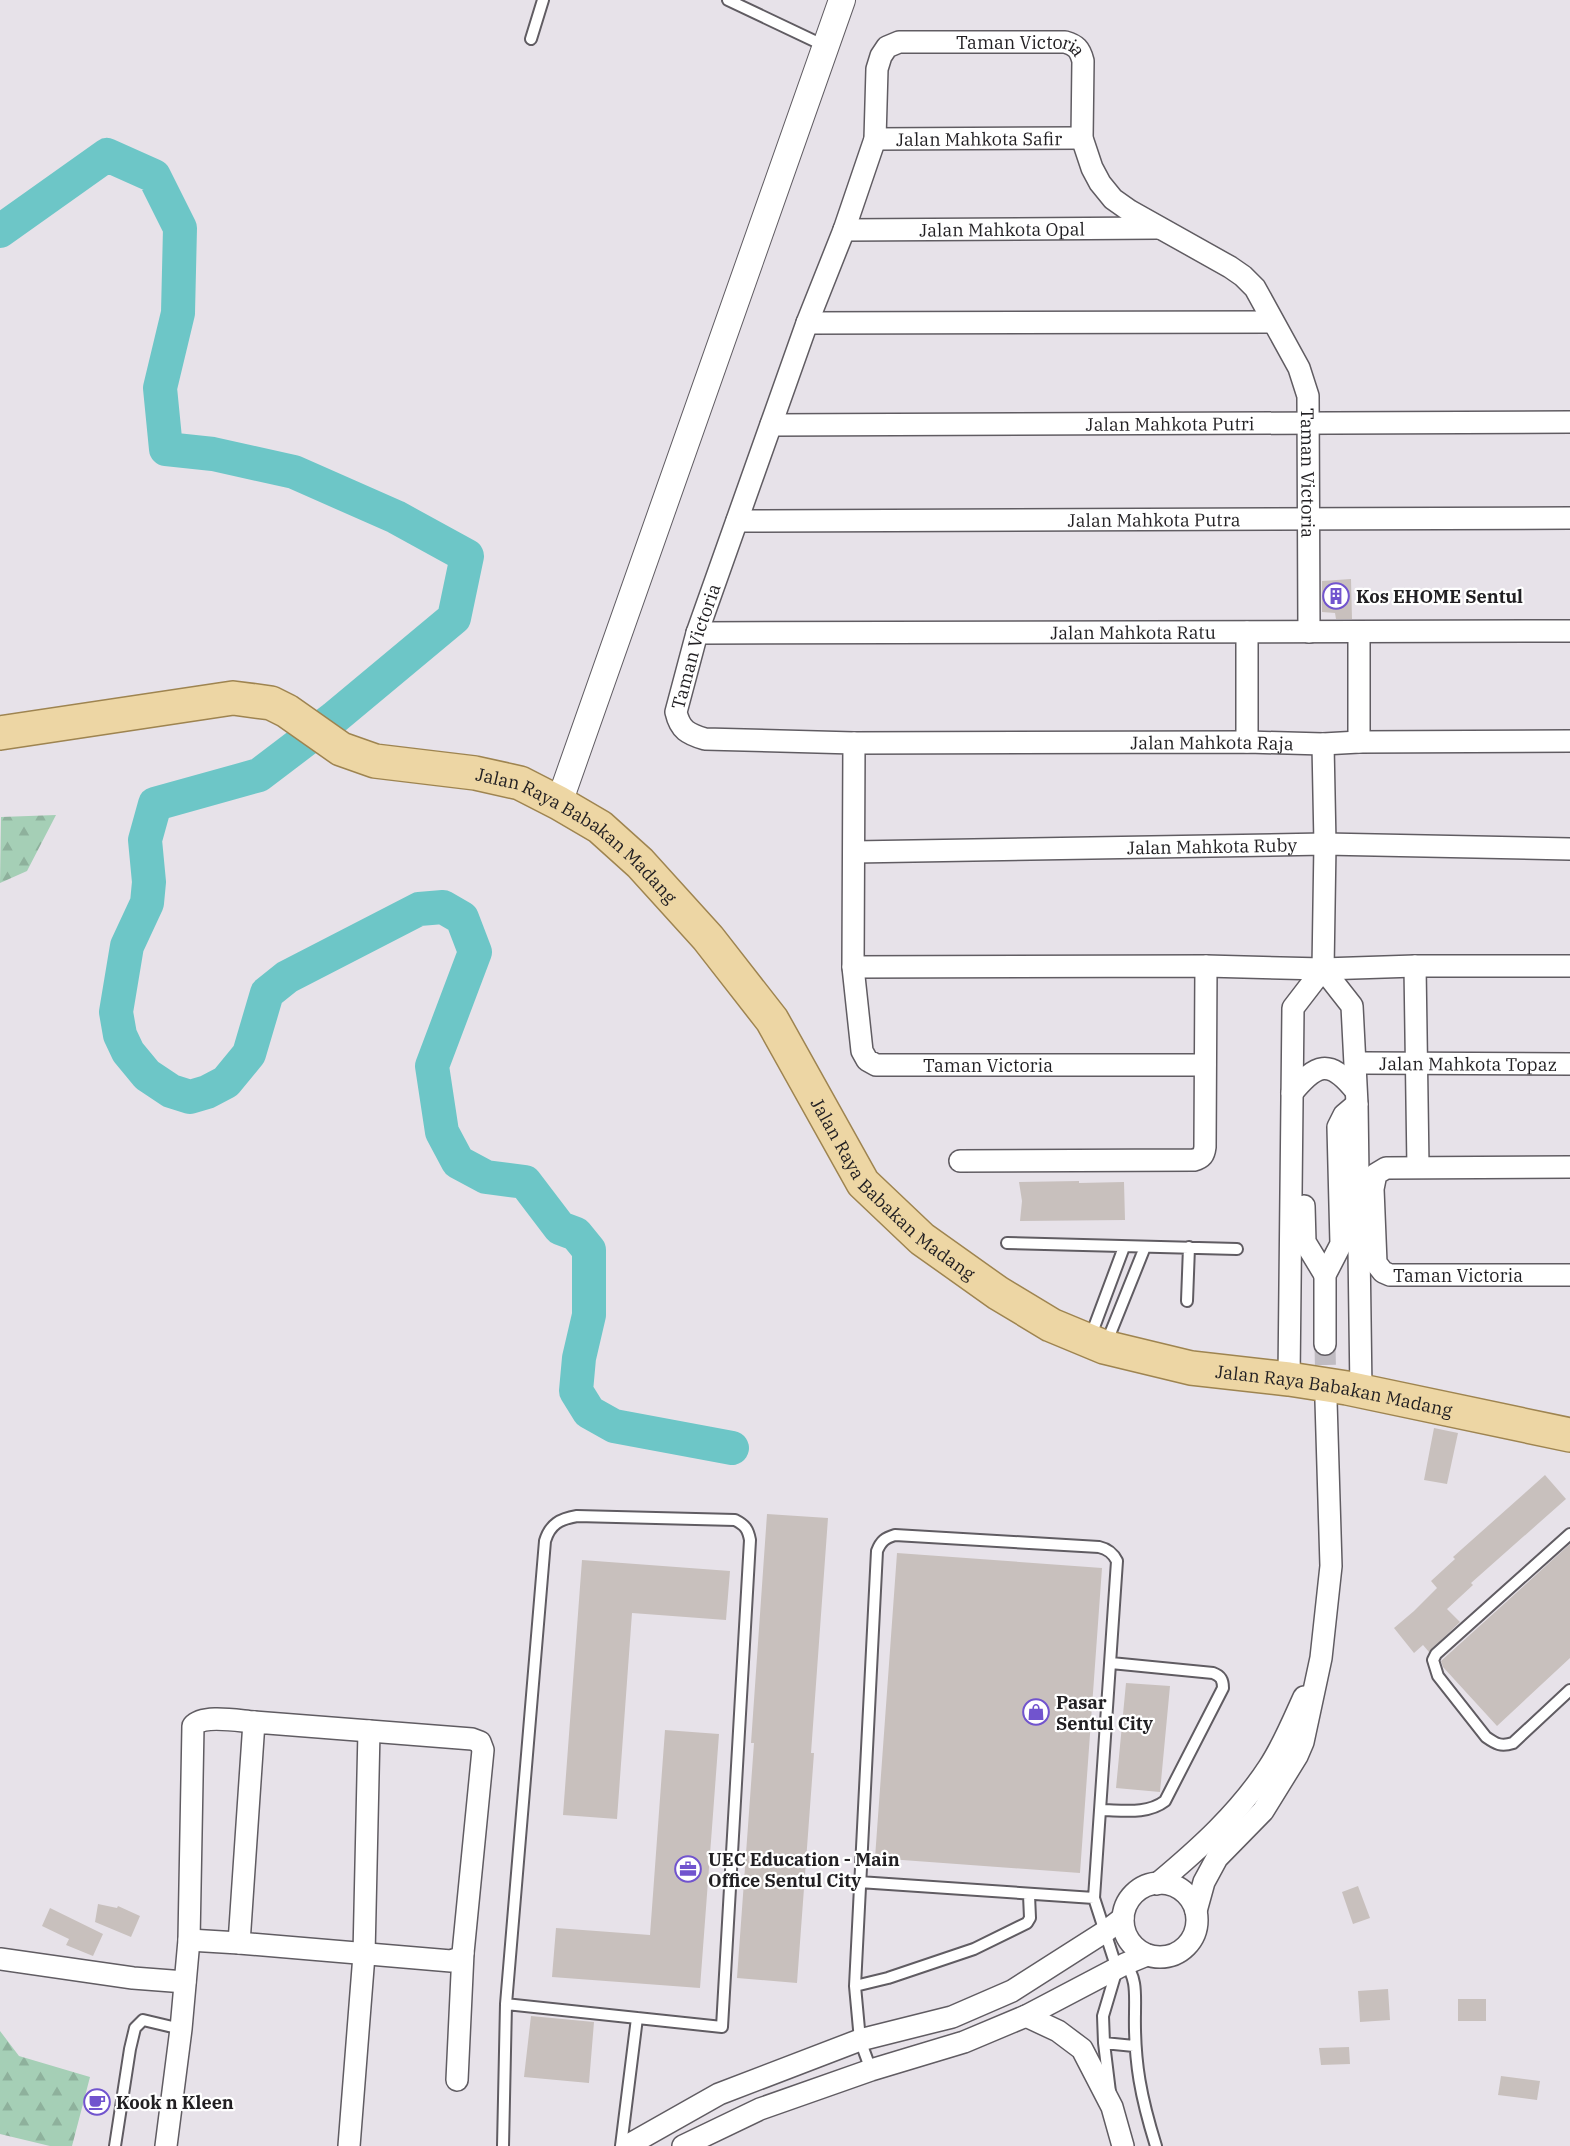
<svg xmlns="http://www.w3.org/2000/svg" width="1570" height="2146" font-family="'IBM Plex Serif',serif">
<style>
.forest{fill:url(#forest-firs)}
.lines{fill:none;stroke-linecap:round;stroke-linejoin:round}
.river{stroke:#6dc6c7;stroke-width:34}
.building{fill:#c8c0bd}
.minor-tunnel{stroke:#bfbbc1;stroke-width:21;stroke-dasharray:21 10;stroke-linecap:butt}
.service-casing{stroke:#605c62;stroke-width:14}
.minor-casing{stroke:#605c62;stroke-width:24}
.tertiary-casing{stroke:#605c62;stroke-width:28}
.primary-casing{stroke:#9e8450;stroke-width:36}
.service{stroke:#fff;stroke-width:10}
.minor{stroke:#fff;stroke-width:21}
.tertiary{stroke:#fff;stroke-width:26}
.primary{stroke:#edd6a4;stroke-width:33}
.labels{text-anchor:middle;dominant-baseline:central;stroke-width:4.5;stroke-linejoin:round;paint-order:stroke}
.street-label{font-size:18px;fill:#211f22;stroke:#fff}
.poi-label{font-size:18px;font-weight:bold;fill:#211f22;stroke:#fff;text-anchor:start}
</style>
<defs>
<pattern id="forest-firs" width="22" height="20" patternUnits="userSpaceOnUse" patternTransform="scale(1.5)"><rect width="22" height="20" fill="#a5cfb6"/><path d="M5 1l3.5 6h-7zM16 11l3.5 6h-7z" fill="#8eb19c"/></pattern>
</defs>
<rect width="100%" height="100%" fill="#e7e2e9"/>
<path class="forest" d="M 56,815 L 27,871 L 0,883 L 1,817 Z
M 0,2031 L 19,2056 L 90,2077 L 72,2146 L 50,2146 L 0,2134 Z"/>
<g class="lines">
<path class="river" d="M 0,231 L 107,155 L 154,176 L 180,228 L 178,313 L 160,388 L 166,449 L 213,454 L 294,472 L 396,517 L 467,556 L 454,618 L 334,718 L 259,775 L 155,804 L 145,840 L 149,882 L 147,903 L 127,946 L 116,1012 L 120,1035 L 128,1052 L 147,1075 L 171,1091 L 190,1097 L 207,1092 L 226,1082 L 249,1054 L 267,993 L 287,977 L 419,909 L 443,907 L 462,918 L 475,952 L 432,1066 L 442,1132 L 458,1162 L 486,1177 L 525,1182 L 560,1228 L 576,1234 L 589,1250 L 589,1315 L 579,1358 L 576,1391 L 589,1412 L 614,1426 L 732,1448"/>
</g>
<path class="building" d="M 1351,579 L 1352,619 L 1336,619 L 1335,613 L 1322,612 L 1322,581 Z
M 1079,1181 L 1079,1183 L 1124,1182 L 1125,1220 L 1020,1221 L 1022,1201 L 1019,1182 Z
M 1434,1428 L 1458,1433 L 1447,1484 L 1424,1480 Z
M 1545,1475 L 1566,1499 L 1471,1583 L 1473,1585 L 1447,1609 L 1460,1622 L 1429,1652 L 1423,1645 L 1414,1653 L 1394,1628 L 1414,1611 L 1437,1588 L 1431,1581 L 1455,1559 L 1453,1557 Z
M 767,1514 L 828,1518 L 811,1753 L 814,1753 L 797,1983 L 737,1978 L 754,1743 L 751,1743 Z
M 1570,1544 L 1570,1658 L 1497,1726 L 1443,1667 L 1441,1661 Z
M 897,1553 L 1102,1568 L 1080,1873 L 875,1858 Z
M 582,1560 L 730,1571 L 726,1620 L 632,1613 L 617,1819 L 563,1815 Z
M 1126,1683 L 1170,1686 L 1160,1792 L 1116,1788 Z
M 665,1730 L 719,1734 L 700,1988 L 552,1977 L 556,1928 L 650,1935 Z
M 1358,1886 L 1370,1918 L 1353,1924 L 1342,1892 Z
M 98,1904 L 117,1908 L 118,1906 L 140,1916 L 131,1937 L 95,1922 Z
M 50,1908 L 103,1934 L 93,1956 L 66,1945 L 69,1939 L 42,1926 Z
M 1388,1989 L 1390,2020 L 1360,2022 L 1358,1991 Z
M 1458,1999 L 1486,1999 L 1486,2021 L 1458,2021 Z
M 531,2016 L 594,2022 L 589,2083 L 524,2077 Z
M 1349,2047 L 1350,2064 L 1321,2065 L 1319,2048 Z
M 1501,2076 L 1540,2081 L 1537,2100 L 1498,2095 Z"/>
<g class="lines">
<path class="minor-tunnel" d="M 1325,1344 L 1326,1397"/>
<g class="service-casing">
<path id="service" d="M 728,0 L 825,46
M 531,39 L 543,0
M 1007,1243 L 1237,1249
M 1187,1301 L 1189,1247
M 1090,1338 L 1124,1247
M 1106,1344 L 1145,1247
M 1570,1534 L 1436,1654 L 1433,1660 L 1438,1676 L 1486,1737 C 1496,1744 1501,1747 1513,1743 L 1570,1690
M 1100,1810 C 1121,1810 1147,1815 1165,1801 L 1223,1688 C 1223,1680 1221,1676 1213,1673 L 1111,1663
M 859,1882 L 1094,1898
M 1125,1964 C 1137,1977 1135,1995 1135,2013 C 1134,2063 1141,2098 1156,2146
M 855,1986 L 888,1978 L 974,1949 L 1027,1923 L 1030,1918 L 1029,1895
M 1104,2043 L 1134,2046
M 871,2070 L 860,2040 L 855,1986 L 877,1551 C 881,1541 885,1538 895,1535 L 1099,1547 C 1108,1549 1113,1553 1117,1561 L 1094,1898 L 1117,1969 L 1103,2016 L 1104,2043 L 1110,2092
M 115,2146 L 130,2049 L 135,2028 L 143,2020 L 181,2029
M 503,2146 L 506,2004 L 545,1541 C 550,1524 560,1519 577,1516 L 735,1520 C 745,1525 748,1529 750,1540 L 722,2027 L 506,2004
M 621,2146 L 637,2018"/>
</g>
<g class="minor-casing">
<g id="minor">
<path id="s1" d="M 875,139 L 1082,138"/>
<path id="s2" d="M 844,230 L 1158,228"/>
<path d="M 807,323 L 1273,322"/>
<path id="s3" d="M 771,425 L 1570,422"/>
<path id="s4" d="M 737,521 L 1570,518"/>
<path d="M 1247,632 L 1247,742"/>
<path d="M 1359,632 L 1359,742"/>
<path id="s5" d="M 697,633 L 1570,631"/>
<path id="s6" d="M 854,743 L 1247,742 L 1323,744 L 1359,742 L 1570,741"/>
<path id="s7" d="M 854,852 L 1325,844 L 1570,849"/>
<path d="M 1415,966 L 1418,1167"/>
<path d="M 853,967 L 1206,966 L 1323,969 L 1415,966 L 1570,966"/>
<path d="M 1323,969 L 1352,1006 L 1357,1104 L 1361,1391"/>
<path d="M 1323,969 L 1325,844 L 1323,744"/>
<path id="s8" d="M 1364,1063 L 1570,1064"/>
<path id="s9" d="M 1205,1065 L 876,1065 L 867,1060 L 862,1051 L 853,967 L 854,743 L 705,739 C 688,734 680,730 676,712 L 697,633 L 807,323 L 844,230 L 875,139 L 877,69 L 881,56 L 887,47 L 899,42 L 1065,42 C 1076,45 1080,49 1083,61 L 1082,138 L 1092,168 L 1100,183 L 1113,199 L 1130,211 L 1230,267 L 1243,276 L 1255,288 L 1299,368 L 1308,396 L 1309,632"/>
<path d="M 1292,1093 C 1316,1064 1329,1058 1355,1090"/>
<path d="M 960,1161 L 1194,1160 C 1202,1158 1204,1155 1205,1147 L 1206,966"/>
<path id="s10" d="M 1570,1167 L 1386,1168 L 1376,1174 L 1373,1189 L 1376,1263 L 1383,1272 L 1390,1275 L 1570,1275"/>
<path d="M 1304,1206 L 1305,1242 L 1325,1275"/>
<path d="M 1325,1344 L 1325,1275 L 1341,1244 L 1338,1127 L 1344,1115 L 1357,1104"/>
<path d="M 1289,1379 L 1293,1008 L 1323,969"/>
<path d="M 254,1722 L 472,1739 L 480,1742 L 483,1750 L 463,1953 L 459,1958 L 451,1961 L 239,1943 Z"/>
<circle cx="1160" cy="1920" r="37"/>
<path d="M 1157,1884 C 1199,1849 1239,1813 1269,1767 C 1283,1746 1293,1721 1304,1697"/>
<path d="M 1196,1911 L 1204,1882 L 1217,1858 L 1263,1811 L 1297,1756 L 1303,1742 L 1321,1658 L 1331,1566 L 1326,1401"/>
<path d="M 189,1940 L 239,1943"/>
<path d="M 0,1959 L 133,1978 L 185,1982"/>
<path d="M 1026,2016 L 1058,2031 L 1082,2049 L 1112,2107 L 1123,2146"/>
<path d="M 457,2080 L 463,1953"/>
<path d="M 166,2146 L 181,2029 L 189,1940 L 193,1726 C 203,1714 239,1721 254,1722"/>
<path d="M 349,2146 L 364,1955 L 369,1731"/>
<path d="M 627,2146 L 719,2094 L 860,2040 L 952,2017 L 1012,1991 L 1106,1931 L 1123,1918"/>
<path d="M 683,2146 L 760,2109 L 871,2070 L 964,2042 L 1026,2016 L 1125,1964 L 1147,1955"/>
</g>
</g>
<g class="tertiary-casing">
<path id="tertiary" d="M 559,803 L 842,0"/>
</g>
<g class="primary-casing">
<g id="primary">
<path id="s11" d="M 0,733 L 233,698 L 271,703 L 287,711 L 341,749 L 375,761 L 475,773 L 520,783 L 559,803 L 600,827 L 640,863 L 708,938 L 772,1020 L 863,1183 L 922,1239 L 998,1293 L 1051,1325 L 1104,1347 L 1191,1368 L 1289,1379 L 1347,1388 L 1570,1435"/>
</g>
</g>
<use href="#service" class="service"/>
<use href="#minor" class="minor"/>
<use href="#tertiary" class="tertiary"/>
<use href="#primary" class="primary"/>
</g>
<defs>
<g id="building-ring" transform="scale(1.35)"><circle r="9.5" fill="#fff" stroke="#7154ce" stroke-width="1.5"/><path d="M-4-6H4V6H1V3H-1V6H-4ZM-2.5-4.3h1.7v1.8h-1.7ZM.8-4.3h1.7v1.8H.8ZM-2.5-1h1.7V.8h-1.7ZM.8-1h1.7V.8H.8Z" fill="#7154ce"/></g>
<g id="shop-ring" transform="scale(1.35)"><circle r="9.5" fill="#fff" stroke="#7154ce" stroke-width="1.5"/><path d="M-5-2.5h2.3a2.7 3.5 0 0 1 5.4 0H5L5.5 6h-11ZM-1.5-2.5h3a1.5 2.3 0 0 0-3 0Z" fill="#7154ce"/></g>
<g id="office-ring" transform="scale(1.35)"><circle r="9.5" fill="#fff" stroke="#7154ce" stroke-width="1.5"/><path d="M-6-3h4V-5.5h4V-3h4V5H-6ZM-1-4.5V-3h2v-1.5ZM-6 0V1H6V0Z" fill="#7154ce"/></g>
<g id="cafe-ring" transform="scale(1.35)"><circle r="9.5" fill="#fff" stroke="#7154ce" stroke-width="1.5"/><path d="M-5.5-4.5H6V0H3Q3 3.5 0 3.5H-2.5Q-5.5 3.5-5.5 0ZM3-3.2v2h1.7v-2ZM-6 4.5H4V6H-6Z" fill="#7154ce"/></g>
</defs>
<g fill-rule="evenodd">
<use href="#building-ring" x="1336" y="596"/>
<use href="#shop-ring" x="1036" y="1712"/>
<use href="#office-ring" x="688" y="1869"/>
<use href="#cafe-ring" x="97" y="2102"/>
</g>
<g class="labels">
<g class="street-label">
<text stroke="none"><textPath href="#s9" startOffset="1686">Taman Victoria</textPath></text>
<text stroke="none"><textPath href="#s1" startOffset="104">Jalan Mahkota Safir</textPath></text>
<text stroke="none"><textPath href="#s2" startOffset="158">Jalan Mahkota Opal</textPath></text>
<text stroke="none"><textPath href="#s3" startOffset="399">Jalan Mahkota Putri</textPath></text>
<text stroke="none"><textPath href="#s9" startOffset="2270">Taman Victoria</textPath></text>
<text stroke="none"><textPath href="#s4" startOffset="417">Jalan Mahkota Putra</textPath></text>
<text stroke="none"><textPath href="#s5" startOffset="436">Jalan Mahkota Ratu</textPath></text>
<text stroke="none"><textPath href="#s9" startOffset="918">Taman Victoria</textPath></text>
<text stroke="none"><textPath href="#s6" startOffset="358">Jalan Mahkota Raja</textPath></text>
<text stroke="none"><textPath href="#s11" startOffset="616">Jalan Raya Babakan Madang</textPath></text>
<text stroke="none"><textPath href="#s7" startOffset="358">Jalan Mahkota Ruby</textPath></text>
<text stroke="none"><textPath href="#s8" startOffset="104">Jalan Mahkota Topaz</textPath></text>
<text x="988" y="1065">Taman Victoria</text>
<text stroke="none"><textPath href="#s11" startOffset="1102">Jalan Raya Babakan Madang</textPath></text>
<text stroke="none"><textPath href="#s10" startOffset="372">Taman Victoria</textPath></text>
<text stroke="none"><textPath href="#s11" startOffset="1606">Jalan Raya Babakan Madang</textPath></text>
</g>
<g class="poi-label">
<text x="1356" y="596">Kos EHOME Sentul</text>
<text x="1056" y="1702">Pasar<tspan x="1056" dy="21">Sentul City</tspan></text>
<text x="708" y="1859">UEC Education - Main<tspan x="708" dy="21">Office Sentul City</tspan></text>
<text x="116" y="2102">Kook n Kleen</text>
</g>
</g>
</svg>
